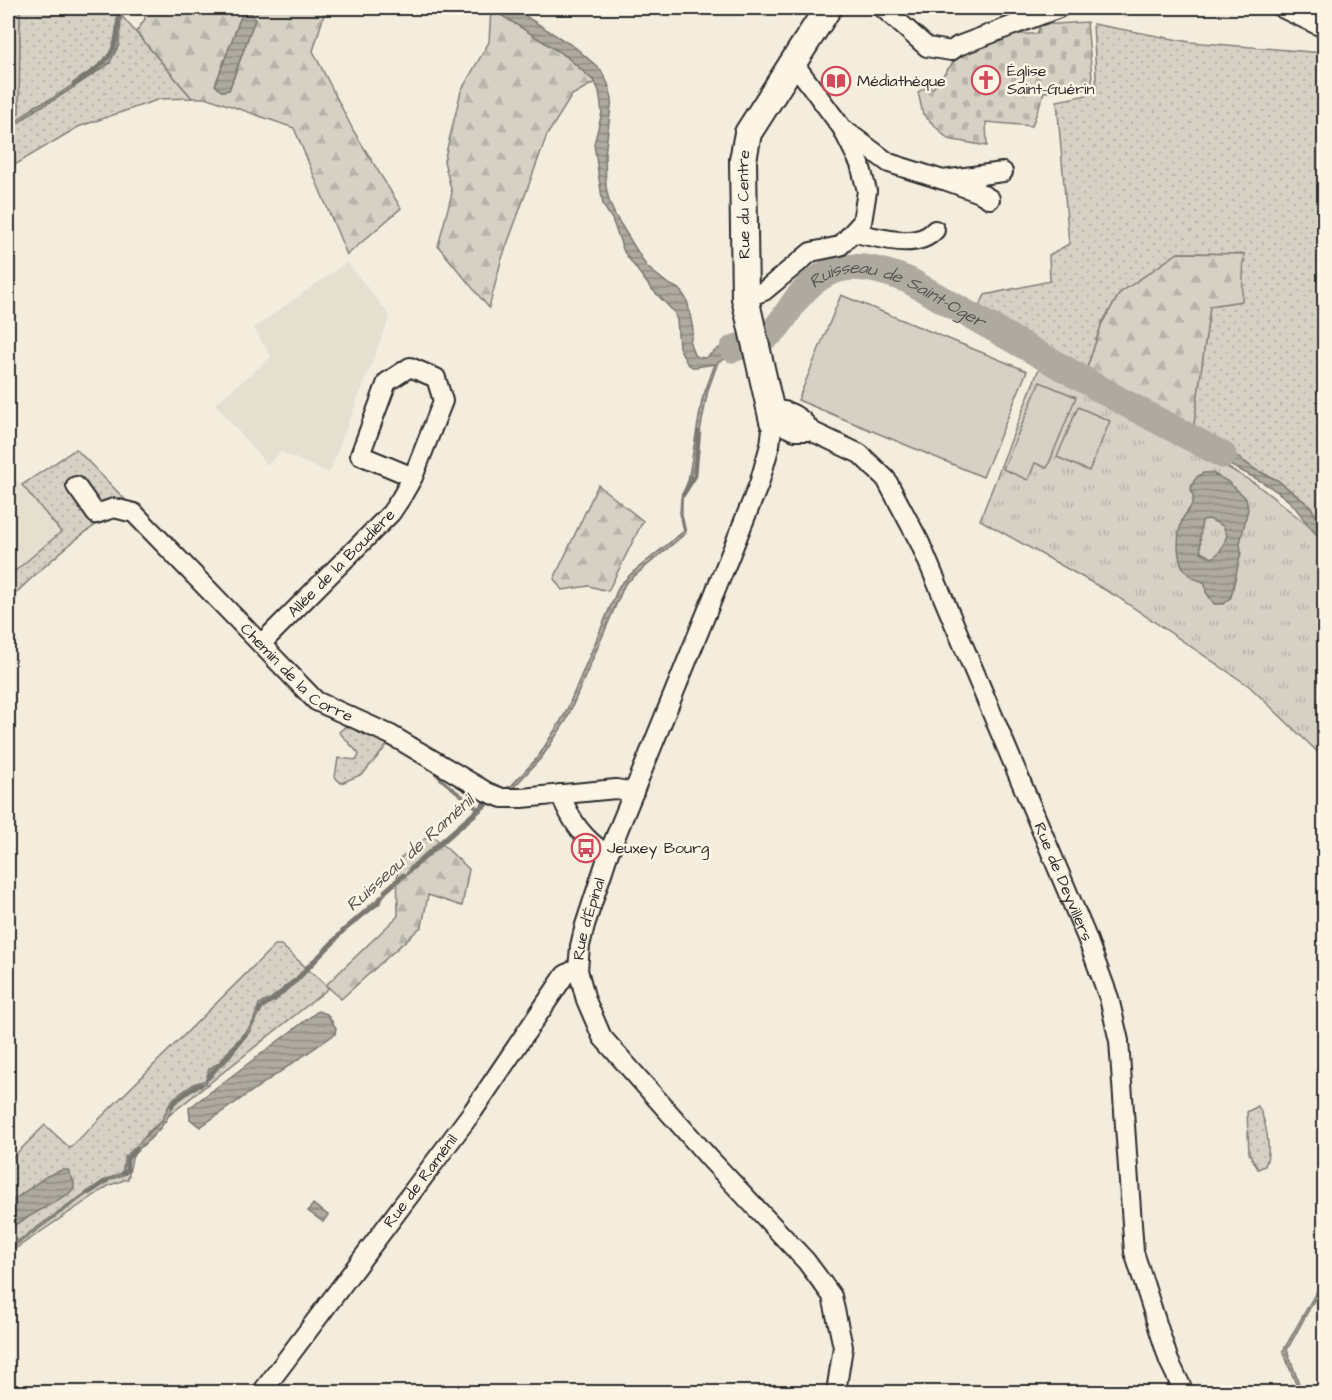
<svg xmlns="http://www.w3.org/2000/svg" width="1332" height="1400" font-family="'Architects Daughter',sans-serif">
<style>
.built{fill:#e5dfd0}
.grass{fill:url(#grass-dots);stroke:#807e78;stroke-width:1.5}
.forest{fill:url(#forest-firs);stroke:#807e78;stroke-width:1.5}
.cemetery{fill:url(#cemetery-stones);stroke:#807e78;stroke-width:1.5}
.park{fill:url(#park-tufts);stroke:#807e78;stroke-width:1.5}
.pitch{fill:#d6d1c4;stroke:#807e78;stroke-width:1.5}
.water{fill:url(#water-rules);stroke:#7a7771;stroke-width:1.5;fill-rule:evenodd}
.lines{fill:none;stroke-linecap:round;stroke-linejoin:round}
.stream{stroke:#7a7771;stroke-width:4.5}
.river{stroke:#afaaa0;stroke-width:27}
.street-casing{stroke:#2b2b2b;stroke-width:22}
.secondary-casing{stroke:#2b2b2b;stroke-width:30}
.street{stroke:#fcf5e5;stroke-width:18}
.secondary{stroke:#fcf5e5;stroke-width:26}
.labels{text-anchor:middle;dominant-baseline:central;stroke-width:5;stroke-linejoin:round;paint-order:stroke}
.poi-label{font-size:16px;fill:#2b2b2b;stroke:#fcf5e5;text-anchor:start}
.street-label{font-size:16px;fill:#2b2b2b;stroke:#fcf5e5}
.water-label{font-size:18px;font-style:italic;fill:#595754;stroke:#fcf5e5}
</style>
<defs>
<pattern id="grass-dots" width="8" height="8" patternUnits="userSpaceOnUse" patternTransform="scale(1.5)"><rect width="8" height="8" fill="#d6d1c4"/><path d="M2 2h.1M6 6h.1" fill="none" stroke="#b8b4a9" stroke-width="1.8" stroke-linecap="round"/></pattern>
<pattern id="forest-firs" width="22" height="20" patternUnits="userSpaceOnUse" patternTransform="scale(1.5)"><rect width="22" height="20" fill="#d6d1c4"/><path d="M5 1l3.5 6h-7zM16 11l3.5 6h-7z" fill="#b8b4a9"/></pattern>
<pattern id="cemetery-stones" width="16" height="16" patternUnits="userSpaceOnUse" patternTransform="scale(1.5)"><rect width="16" height="16" fill="#d6d1c4"/><path d="M2 7V4a2 2 0 0 1 4 0v3zM10 15v-3a2 2 0 0 1 4 0v3z" fill="#b8b4a9"/></pattern>
<pattern id="park-tufts" width="24" height="20" patternUnits="userSpaceOnUse" patternTransform="scale(1.5)"><rect width="24" height="20" fill="#d6d1c4"/><path d="M3 7l-1-3M5 7V3M7 7l1-3M15 17l-1-3M17 17v-4M19 17l1-3" fill="none" stroke="#b8b4a9"/></pattern>
<pattern id="water-rules" width="6" height="5" patternUnits="userSpaceOnUse" patternTransform="scale(1.5)"><rect width="6" height="5" fill="#afaaa0"/><path d="M0 2.5h6" fill="none" stroke="#8f8b83"/></pattern>
</defs>
<rect width="100%" height="100%" fill="#f4edde"/>
<filter id="ink" filterUnits="userSpaceOnUse"><feTurbulence type="fractalNoise" baseFrequency=".0167" numOctaves="2"/><feDisplacementMap in="SourceGraphic" scale="12" xChannelSelector="R" yChannelSelector="G"/><feConvolveMatrix kernelMatrix="1 2 1 2 8 2 1 2 1" color-interpolation-filters="sRGB"/></filter>
<g filter="url(#ink)">
<path class="built" d="M 347,262 L 390,316 L 329,473 L 281,452 L 267,465 L 215,404 L 271,357 L 254,328 Z
M 8,469 L 61,532 L 8,577 Z"/>
<path class="grass" d="M 20,8 L 115,8 L 192,98 L 160,99 L 78,127 L 8,169 L 8,120 L 19,112 Z
M 1093,24 L 1190,42 L 1324,53 L 1324,526 L 1320,525 L 1311,507 L 1277,480 L 1256,470 L 1236,456 L 1192,436 L 1210,305 L 1244,254 L 1178,253 L 1120,293 L 1102,323 L 1085,374 L 976,313 L 985,295 L 1050,281 L 1049,255 L 1069,244 L 1057,101 L 1097,93 Z
M 76,449 L 320,700 L 350,723 L 389,743 L 363,774 L 341,783 L 335,777 L 338,758 L 357,760 L 359,754 L 339,732 L 349,723 L 326,714 L 299,693 L 145,529 C 136,524 126,515 115,516 C 91,520 28,582 8,600 L 8,577 L 61,532 L 22,485 Z
M 275,945 L 281,945 L 329,988 L 148,1132 L 132,1158 L 128,1179 L 110,1185 L 9,1253 L 8,1249 L 8,1162 L 45,1125 L 70,1148 Z
M 1258,1106 C 1266,1120 1272,1150 1265,1166 L 1258,1169 L 1249,1153 L 1247,1112 Z"/>
<path class="forest" d="M 8,8 L 20,8 L 19,113 L 8,120 Z
M 144,8 L 250,8 L 222,91 L 229,90 L 255,19 L 251,14 L 253,8 L 326,8 L 313,51 L 353,130 L 401,208 L 347,255 L 294,128 L 208,98 L 192,98 L 136,32 L 145,19 Z
M 491,8 L 566,56 L 595,82 L 572,95 L 547,135 L 501,261 L 489,308 L 438,246 L 452,193 L 444,161 L 461,91 L 489,42 Z
M 1178,253 L 1244,254 L 1242,301 L 1210,306 L 1191,446 L 1081,386 L 1102,323 L 1120,293 Z
M 598,485 L 643,521 L 608,591 L 589,586 L 562,590 L 554,579 Z
M 431,834 L 469,869 L 462,906 L 428,895 L 422,926 L 341,999 L 326,985 L 398,916 L 397,861 Z"/>
<path class="cemetery" d="M 1087,22 L 1093,89 L 1044,92 L 1032,126 L 986,122 L 987,146 L 948,139 L 923,114 L 918,92 L 928,86 L 933,88 L 962,51 L 1004,34 L 1037,34 L 1040,25 Z"/>
<path class="park" d="M 1041,363 L 1191,446 L 1256,484 L 1324,538 L 1324,758 L 1249,686 L 1116,596 L 980,520 Z"/>
<path class="pitch" d="M 841,295 L 1027,371 L 983,477 L 798,400 Z
M 1040,382 L 1076,397 L 1047,468 L 1035,463 L 1028,480 L 1003,469 Z
M 1078,407 L 1110,421 L 1089,471 L 1057,457 Z"/>
<path class="water" d="M 119,8 L 122,8 L 119,45 L 109,64 L 54,100 L 38,108 L 8,131 L 8,128 L 37,105 L 53,98 L 105,63 L 116,43 Z
M 250,8 L 253,8 L 251,14 L 255,19 L 229,90 L 221,91 L 215,85 L 241,16 L 248,13 Z
M 490,8 L 515,8 L 530,19 L 576,48 L 601,70 L 608,84 L 612,98 L 605,155 L 606,187 L 609,201 L 615,215 L 647,267 L 667,283 L 679,289 L 685,297 L 688,304 L 693,330 L 690,343 L 694,355 L 698,357 L 705,358 L 729,341 L 743,337 L 747,350 L 718,362 L 708,390 L 692,473 L 682,499 L 682,515 L 686,533 L 625,584 L 566,721 L 542,757 L 514,787 L 495,799 L 387,892 L 378,903 L 343,931 L 335,943 L 275,1001 L 262,1006 L 250,1031 L 225,1063 L 211,1071 L 206,1083 C 197,1087 189,1089 181,1096 C 172,1102 172,1112 166,1120 C 157,1134 142,1147 128,1157 L 126,1174 L 104,1182 L 8,1251 L 8,1248 L 103,1181 L 122,1173 L 125,1157 L 162,1120 L 170,1103 L 175,1097 L 194,1084 L 206,1080 L 209,1069 L 225,1059 L 246,1032 L 253,1022 L 259,1004 L 278,996 L 285,986 L 296,978 L 310,962 L 332,943 L 342,930 L 478,810 L 443,782 L 406,746 L 411,748 L 444,781 L 479,808 L 489,794 L 511,786 L 538,757 L 565,714 L 619,586 L 633,572 L 684,531 L 680,513 L 681,498 L 688,481 L 702,400 L 715,364 L 696,367 L 692,367 L 687,363 L 679,347 L 677,320 L 674,312 L 649,286 L 624,252 L 612,219 L 603,205 L 594,144 L 602,113 L 599,91 L 595,82 L 566,56 Z
M 1044,351 L 1085,374 L 1081,386 L 1041,363 Z
M 1192,436 L 1236,456 L 1256,470 L 1277,480 L 1311,507 L 1320,525 L 1324,526 L 1324,538 C 1312,536 1300,511 1290,502 C 1265,479 1221,462 1191,446 Z
M 1204,473 L 1212,473 L 1227,481 L 1246,498 L 1248,509 L 1240,543 L 1241,552 L 1231,597 L 1224,604 L 1214,604 L 1206,592 L 1205,583 C 1200,580 1196,580 1192,577 C 1174,566 1177,537 1182,520 C 1185,513 1192,508 1193,500 C 1194,495 1192,495 1191,491 C 1191,483 1197,475 1204,473 ZM 1209,519 L 1223,526 L 1227,535 C 1224,544 1221,553 1212,558 L 1201,552 C 1200,545 1200,524 1203,520 Z
M 318,1011 L 327,1014 L 336,1028 L 335,1034 L 200,1127 L 190,1119 L 189,1108 Z
M 62,1170 L 68,1170 L 74,1182 L 74,1189 L 67,1195 L 13,1226 L 8,1219 L 8,1204 L 47,1176 Z
M 313,1204 L 328,1215 L 323,1222 L 308,1211 Z
M 1324,1278 L 1324,1282 L 1287,1350 L 1302,1392 L 1299,1392 L 1283,1351 Z"/>
<g class="lines">
<path class="stream" d="M 74,84 C 113,58 117,55 119,8
M 683,495 L 695,476 L 699,432
M 410,869 L 489,800
M 385,891 L 403,875
M 259,1012 L 261,1008 L 297,980 L 343,931 L 378,903 L 381,898
M 208,1078 L 245,1034
M 172,1106 L 173,1103 L 195,1087 L 201,1085
M 123,1173 L 127,1171 L 127,1159 L 137,1149
M 89,1193 L 107,1181"/>
<path class="river" id="s1" d="M 733,349 C 744,344 758,344 767,336 C 780,327 787,312 796,300 C 829,258 862,262 908,280 L 1123,402 L 1223,455"/>
<g class="street-casing">
<g id="street">
<path d="M 883,8 L 927,47 L 951,51 L 958,46 L 1059,8"/>
<path d="M 1282,8 L 1322,27"/>
<path d="M 846,131 L 889,163 L 943,180 L 1003,172"/>
<path d="M 947,181 L 980,193 L 990,199"/>
<path d="M 854,233 C 879,237 916,251 935,230"/>
<path d="M 745,298 L 764,291 L 811,252 L 840,246 L 862,222 L 867,191 L 860,164 L 842,128 L 793,62"/>
<path d="M 771,410 C 789,409 801,416 811,431"/>
<path id="s2" d="M 76,486 L 96,514 L 114,508 L 134,513 L 316,701 L 391,735 L 487,792 L 502,798 L 522,798 L 616,789 L 634,792"/>
<path id="s3" d="M 261,644 L 391,513 L 401,498 L 413,477 L 443,401 L 436,378 L 410,367 L 387,382 L 360,455 L 413,477"/>
<path d="M 560,794 C 572,822 582,838 608,855"/>
<path id="s4" d="M 262,1392 L 473,1111 L 565,975 L 572,971 L 578,970"/>
<path id="s5" d="M 836,1392 L 843,1347 L 832,1296 L 806,1261 L 711,1160 L 602,1037 L 586,1000 L 578,970 L 580,946 L 585,925 L 608,855 L 759,484 L 770,445 L 773,421 L 795,431 L 811,431 L 860,454 L 886,479 L 920,543 L 1087,938 L 1109,998 L 1119,1041 L 1134,1252 L 1169,1361 L 1184,1392"/>
</g>
</g>
<g class="secondary-casing">
<g id="secondary">
<path id="s6" d="M 773,421 L 745,298 L 743,160 L 748,133 L 828,8"/>
</g>
</g>
<use href="#street" class="street"/>
<use href="#secondary" class="secondary"/>
</g>
</g>
<defs>
<g id="church-ring" transform="scale(1.5)"><circle r="9.5" fill="#fcf5e5" stroke="#d1495b" stroke-width="1.5"/><path d="M-1.2-6h2.4v3.5h3.3v2.4h-3.3V6h-2.4V-.1h-3.3v-2.4h3.3Z" fill="#d1495b"/></g>
<g id="library-ring" transform="scale(1.5)"><circle r="9.5" fill="#fcf5e5" stroke="#d1495b" stroke-width="1.5"/><path d="M-6-4Q-3-5.5-.7-3.5V5Q-3 3-6 4ZM6-4Q3-5.5 .7-3.5V5Q3 3 6 4Z" fill="#d1495b"/></g>
<g id="bus-ring" transform="scale(1.5)"><circle r="9.5" fill="#fcf5e5" stroke="#d1495b" stroke-width="1.5"/><path d="M-5-6H5V4H4V6H2V4H-2V6H-4V4H-5ZM-3.5-4V0h7V-4ZM-3.5 1.2v1.5H-2V1.2ZM2 1.2v1.5H3.5V1.2Z" fill="#d1495b"/></g>
</defs>
<g fill-rule="evenodd">
<use href="#church-ring" x="986" y="80"/>
<use href="#library-ring" x="836" y="81"/>
<use href="#bus-ring" x="586" y="848"/>
</g>
<g class="labels">
<g class="poi-label">
<text x="1007" y="71">Église<tspan x="1007" dy="18">Saint-Guérin</tspan></text>
<text x="857" y="81">Médiathèque</text>
<text x="607" y="848">Jeuxey Bourg</text>
</g>
<g class="street-label">
<text stroke="none"><textPath href="#s6" startOffset="220">Rue du Centre</textPath></text>
<text stroke="none"><textPath href="#s3" startOffset="114">Allée de la Boudière</textPath></text>
<text stroke="none"><textPath href="#s2" startOffset="303">Chemin de la Corre</textPath></text>
<text stroke="none"><textPath href="#s5" startOffset="1671">Rue de Deyvillers</textPath></text>
<text stroke="none"><textPath href="#s5" startOffset="568">Rue d’Épinal</textPath></text>
<text stroke="none"><textPath href="#s4" startOffset="264">Rue de Raménil</textPath></text>
</g>
<g class="water-label">
<text stroke="none"><textPath href="#s1" startOffset="200">Ruisseau de Saint-Oger</textPath></text>
<text transform="translate(410 853) rotate(-42)">Ruisseau de Raménil</text>
</g>
</g>
<rect width="1332" height="1400" fill="none" stroke="#fcf5e5" stroke-width="30"/>
<rect x="15" y="15" width="1302" height="1370" fill="none" stroke="#2b2b2b" stroke-width="2" filter="url(#ink)"/>
</svg>
